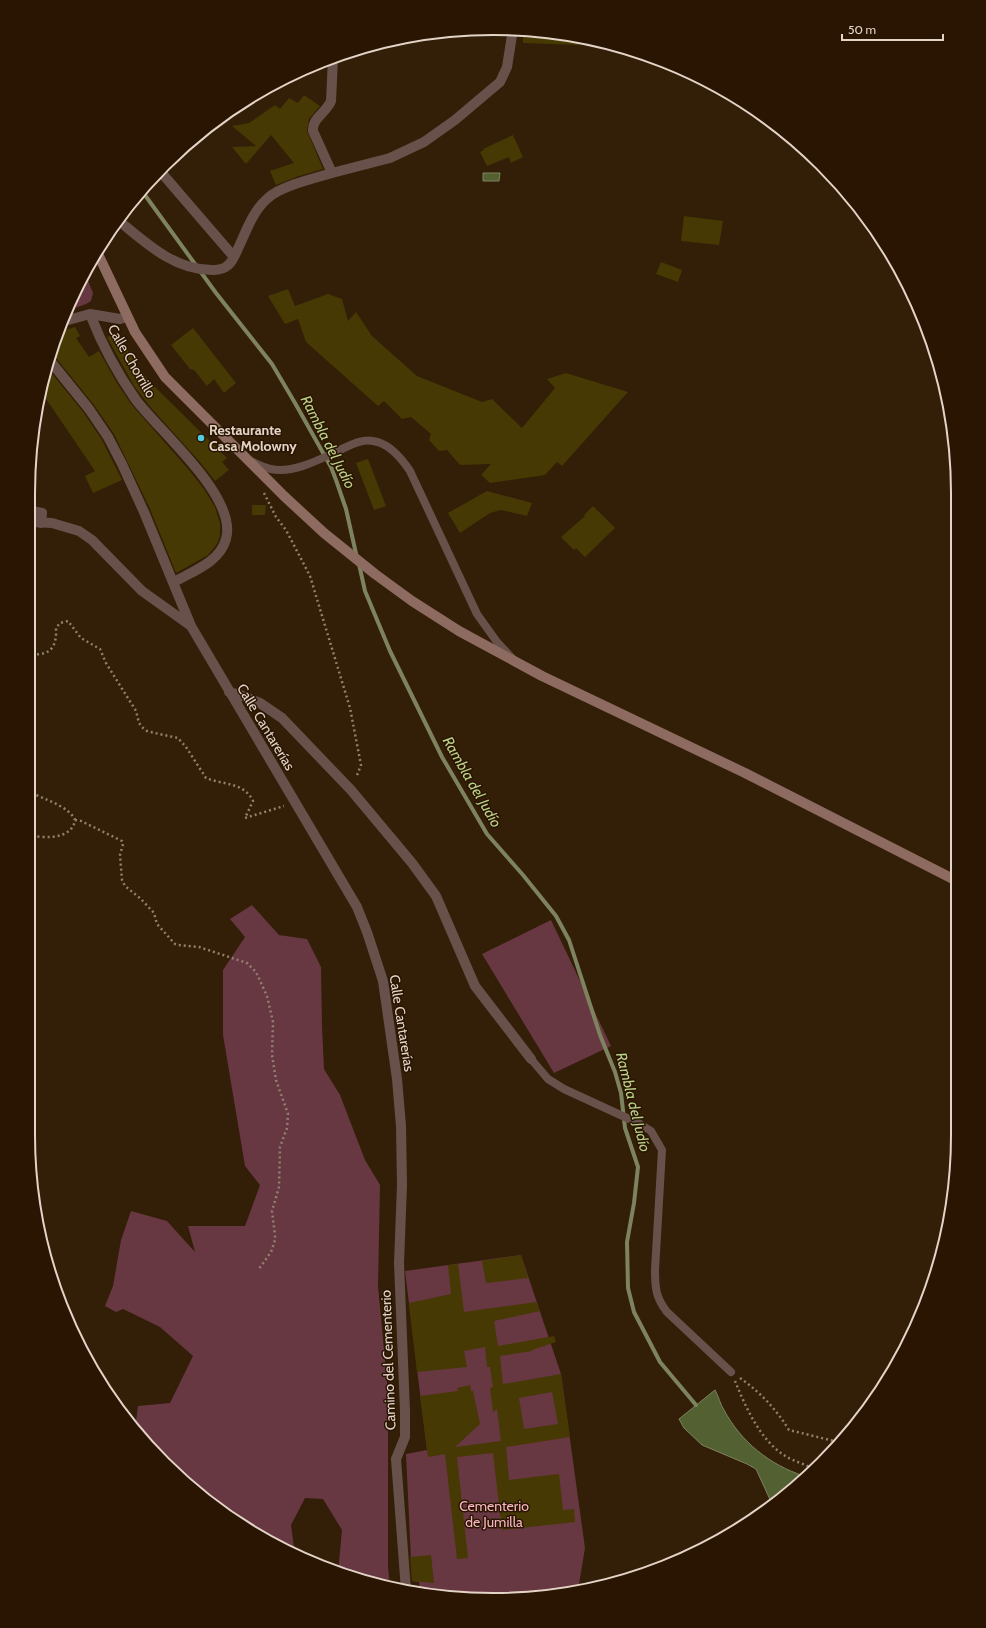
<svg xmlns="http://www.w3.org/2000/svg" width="986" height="1628" font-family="Cabin,sans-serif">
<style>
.green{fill:#673742}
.water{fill:#526032;stroke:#7e835f}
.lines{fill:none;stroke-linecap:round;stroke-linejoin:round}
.stream{stroke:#7e835f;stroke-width:4}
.building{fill:#463903;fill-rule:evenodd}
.path{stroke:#92806f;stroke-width:2.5;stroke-dasharray:2 3;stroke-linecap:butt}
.service{stroke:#68514b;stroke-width:8}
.pedestrian{stroke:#68514b;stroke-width:10}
.minor{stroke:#68514b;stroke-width:10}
.secondary{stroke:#8e6b61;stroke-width:10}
.poi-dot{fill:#54cade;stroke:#291501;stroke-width:1.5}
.labels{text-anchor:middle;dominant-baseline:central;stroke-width:3;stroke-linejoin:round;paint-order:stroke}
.street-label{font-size:14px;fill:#e3d4c7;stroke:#291501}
.poi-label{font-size:14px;font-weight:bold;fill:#e3d4c7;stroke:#291501;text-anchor:start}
.park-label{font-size:14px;fill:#f9b5c2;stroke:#291501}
.water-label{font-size:15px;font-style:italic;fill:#bad188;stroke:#291501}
.rim{fill:none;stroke:#e3d4c7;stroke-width:2}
</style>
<rect width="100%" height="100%" fill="#331e08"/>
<path class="green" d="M 86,276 L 93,293 L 91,301 L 86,304 L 66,311 Z
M 252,905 L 279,935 L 307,939 L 321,967 L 322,1026 L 324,1069 L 340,1095 L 365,1160 L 380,1185 L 378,1286 L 388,1393 L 388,1567 L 390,1586 L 338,1573 L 342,1530 L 323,1499 L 305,1498 L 291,1525 L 295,1555 L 287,1552 L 210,1504 L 135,1429 L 138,1406 L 170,1403 L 193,1356 L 160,1327 L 123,1309 L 116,1312 L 105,1306 L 113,1286 L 121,1240 L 131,1211 L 167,1221 L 195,1252 L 188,1226 L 245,1226 L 260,1185 L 245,1166 L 223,1035 L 223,970 L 245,937 L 230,919 Z
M 551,920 L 611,1046 L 554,1073 L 482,954 Z
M 521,1255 L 561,1374 L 585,1548 L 578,1590 C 532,1601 466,1604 420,1593 L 419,1582 L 412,1581 L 406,1454 L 427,1450 L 405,1271 Z"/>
<path class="water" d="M 483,173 L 500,173 L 499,181 L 483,181 Z
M 715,1390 C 719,1397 720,1404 724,1410 C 741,1442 770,1465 804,1476 L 773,1506 L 756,1469 L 747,1464 L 702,1445 L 684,1428 L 679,1419 Z"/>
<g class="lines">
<path class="stream" d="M 142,191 L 216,293 L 272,364 L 295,403 L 331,467 L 336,480 L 346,509 L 357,558
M 359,564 L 365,591 L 390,651 L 442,757 L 487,834 L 523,875 L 556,916 L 569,940 L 600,1035 L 615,1072 L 621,1093 L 625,1128 L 638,1167 L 634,1203 L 627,1242 L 628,1288 L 634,1312 L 660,1362 L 696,1405"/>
</g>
<path class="building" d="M 553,34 L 580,38 L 579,45 L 523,43 L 523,35 Z
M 304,95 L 320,106 L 309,119 L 307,131 L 323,169 L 296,177 L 276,185 L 270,171 L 294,163 L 271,135 L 246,164 L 232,147 L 256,146 L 232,126 L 249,123 L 275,105 L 280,109 L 289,98 L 298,103 Z
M 513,135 L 523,157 L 511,163 L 509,157 L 487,166 L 480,152 L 484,150 L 483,149 Z
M 684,216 L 723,221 L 719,245 L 681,241 Z
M 661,262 L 682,270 L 678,282 L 656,274 Z
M 288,289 L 295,306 L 328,294 L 342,299 L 348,321 L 356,312 L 372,336 L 417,376 L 482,402 L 492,399 L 522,428 L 555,388 L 547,379 L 566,373 L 628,392 L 562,466 L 557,462 L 545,475 L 490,483 L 481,475 L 491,464 L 460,465 L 447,450 L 439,451 L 429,440 L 431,434 L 411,417 L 402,419 L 384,401 L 378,406 L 306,342 L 298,319 L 285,324 L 268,296 Z
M 75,327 L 80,336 L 76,338 L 89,357 L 99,351 L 117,383 L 131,404 L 189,470 L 204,489 L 215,507 L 220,523 L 220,536 L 217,544 L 208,555 L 176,573 L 150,509 L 114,434 L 94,405 L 56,358 L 52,356 L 59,332 Z
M 193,328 L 236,383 L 224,393 L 214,379 L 207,386 L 194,370 L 190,369 L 171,345 Z
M 114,334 L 119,336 L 138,367 L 152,384 L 227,458 L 222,462 L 229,470 L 215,481 L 199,461 L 152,409 L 134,386 L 107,337 Z
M 49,370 L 84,413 L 102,440 L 122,480 L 93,493 L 85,476 L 95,471 L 42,393 Z
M 368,459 L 386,506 L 374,510 L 356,463 Z
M 487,491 L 532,503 L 527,516 L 501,510 L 490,513 L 460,533 L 448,513 Z
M 252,505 L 266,505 L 265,515 L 252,515 Z
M 593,506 L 615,528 L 585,557 L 576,548 L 574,550 L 561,537 L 585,516 L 584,515 Z
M 521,1255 L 528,1278 L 486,1283 L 482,1261 Z
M 458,1264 L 464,1312 L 536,1302 L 540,1311 L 494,1321 L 498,1346 L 554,1336 L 556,1342 L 532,1350 L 532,1351 L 500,1356 L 503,1384 L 561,1374 L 570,1437 L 506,1447 L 509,1480 L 559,1474 L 563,1510 L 574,1509 L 575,1522 L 502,1530 L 493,1453 L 457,1457 L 468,1558 L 457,1559 L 445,1454 L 428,1457 L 420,1396 L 458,1391 L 457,1388 L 470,1385 L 471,1391 L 473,1391 L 480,1424 L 455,1447 L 501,1441 L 497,1409 L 493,1412 L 490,1388 L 493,1387 L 490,1367 L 487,1367 L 485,1347 L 464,1351 L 467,1367 L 417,1372 L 409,1303 L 451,1294 L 448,1265 ZM 552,1392 L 558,1424 L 524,1429 L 519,1398 Z
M 431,1555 L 434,1583 L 412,1581 L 410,1557 Z"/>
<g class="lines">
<path class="path" d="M 264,493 L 276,517 L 286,530 L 310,576 L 350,708 L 361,765 L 356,778
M 32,654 C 51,656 57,646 56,628 L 60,623 L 68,621 L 81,638 L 100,649 L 106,663 L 136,711 L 139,723 L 143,728 L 147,731 L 159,734 L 178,738 L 186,747 L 206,778 C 223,785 244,782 253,801 L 245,818 L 284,806
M 32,793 C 44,799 70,807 75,820 C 72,839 47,838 32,836
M 75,820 L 81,821 L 122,841 L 123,844 L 120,855 L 122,880 L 125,886 L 141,899 L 154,913 L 157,924 L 175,944 L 178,945 L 199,947 L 247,963 L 256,972 L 267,996 L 273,1022 L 272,1055 L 276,1080 L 288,1114 L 287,1128 L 280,1147 L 279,1187 L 272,1211 L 275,1235 L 275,1240 L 271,1252 L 259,1269
M 740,1378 C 760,1392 776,1409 789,1430 L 838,1442
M 735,1381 C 746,1408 761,1442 787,1457 C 794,1461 804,1464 812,1468"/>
<path class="service" d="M 251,461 C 257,464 264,468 271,469 C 295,474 322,458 344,448 C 353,444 363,439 373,441 C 389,443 402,459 410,471 L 477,614 L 497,642 L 512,658
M 531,1059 L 548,1079 L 564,1089 L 640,1124 L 651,1131 L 662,1150 L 655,1270 C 655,1288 656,1298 667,1312 L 731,1372"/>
<path class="pedestrian" d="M 32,511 L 42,513 L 41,523"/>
<path class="minor" d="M 333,58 L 331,101 C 326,113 312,118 313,131 L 332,173 L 390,158 L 424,142 L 455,120 L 500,82 L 507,67 L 513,29
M 118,220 C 146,243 174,270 212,270 C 223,270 229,267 234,257 L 160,171
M 234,257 C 244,238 251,212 268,198 C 281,186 315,178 332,173
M 90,314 C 102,345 117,373 136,400 C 160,432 238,497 226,539 C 220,562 193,571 174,582
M 61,322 L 90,314 L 120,319 L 127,317
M 51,362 L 89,409 L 108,437 L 122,464 L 144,512 L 191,626 L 357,907 L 367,932 L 383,981 L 397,1079 L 401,1126 L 402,1185 L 399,1263 L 405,1411 L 405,1437 L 396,1459 L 406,1590
M 32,522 L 52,523 L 79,531 L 92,540 L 142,591 L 191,626
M 229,692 L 237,694 L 260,703 L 282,718 L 351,790 L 412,863 L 436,896 L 475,986 L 531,1059"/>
<path class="secondary" d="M 98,254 L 135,332 L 165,377 L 284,496 L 324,533 L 375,574 L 412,601 L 459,631 L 542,676 L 745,773 L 955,880"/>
</g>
<circle class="poi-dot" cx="201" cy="438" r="4"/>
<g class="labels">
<g class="street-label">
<text transform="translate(132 361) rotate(60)">Calle Chorrillo</text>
<text transform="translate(266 727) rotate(59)">Calle Cantarerías</text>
<text transform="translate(402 1023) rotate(81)">Calle Cantarerías</text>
<text transform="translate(388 1360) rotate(-92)">Camino del Cementerio</text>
</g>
<g class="poi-label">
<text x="209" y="430">Restaurante<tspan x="209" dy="16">Casa Molowny</tspan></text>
</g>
<g class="park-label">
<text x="494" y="1506">Cementerio<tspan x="494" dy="16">de Jumilla</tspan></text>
</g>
<g class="water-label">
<text transform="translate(328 442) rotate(63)">Rambla del Judío</text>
<text transform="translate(472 782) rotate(60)">Rambla del Judío</text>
<text transform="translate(633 1102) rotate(76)">Rambla del Judío</text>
</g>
</g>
<path d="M0 0H986V1628H0ZM493 35H493A458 458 0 0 1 951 493V1135A458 458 0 0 1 493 1593H493A458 458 0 0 1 35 1135V493A458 458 0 0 1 493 35Z" fill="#291501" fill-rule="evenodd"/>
<path class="rim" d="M493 35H493A458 458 0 0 1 951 493V1135A458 458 0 0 1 493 1593H493A458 458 0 0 1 35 1135V493A458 458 0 0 1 493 35Z"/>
<path d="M842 34v6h101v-6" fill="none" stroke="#e3d4c7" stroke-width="2"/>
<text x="848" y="34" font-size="12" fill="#e3d4c7" stroke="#291501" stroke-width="3" paint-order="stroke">50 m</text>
</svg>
